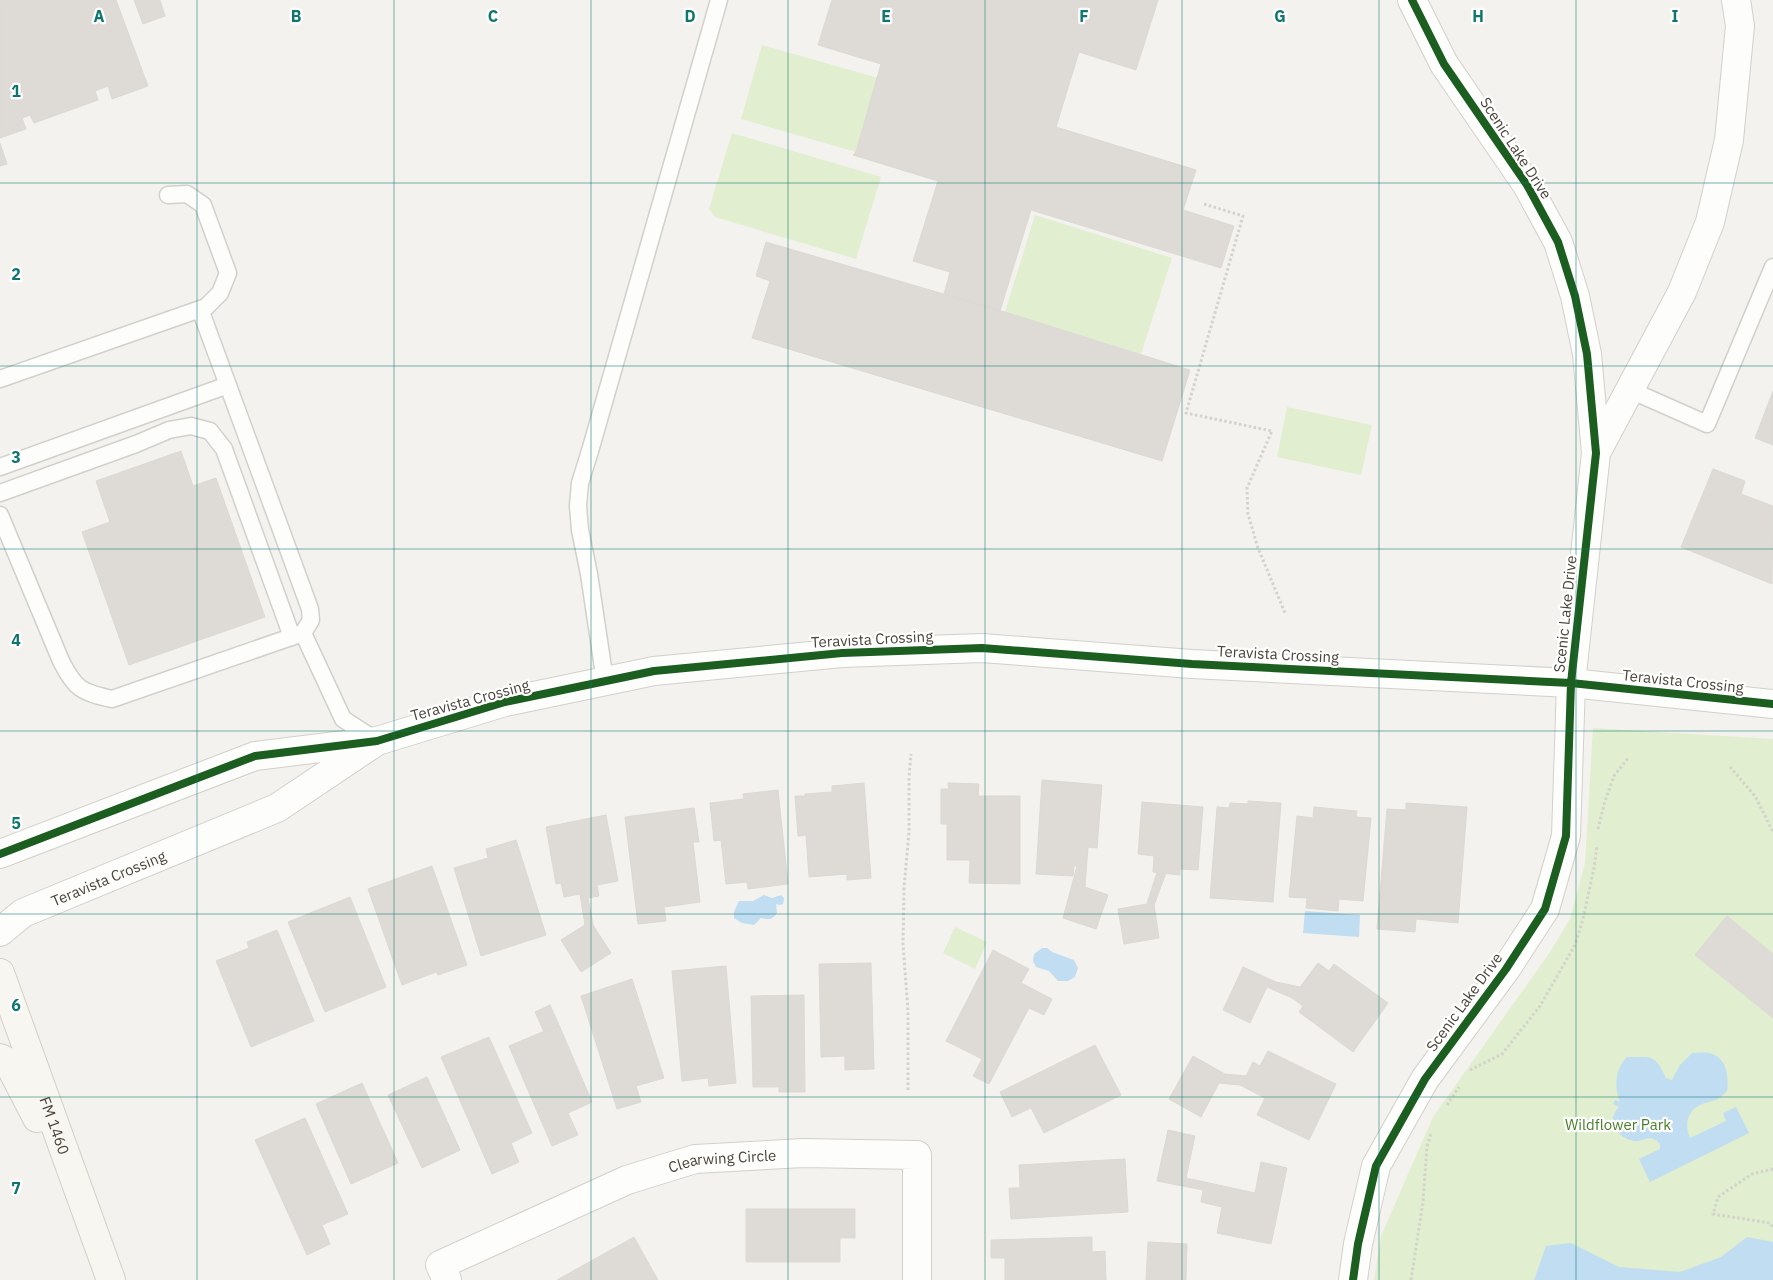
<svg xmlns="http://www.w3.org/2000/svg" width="1773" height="1280" font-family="'IBM Plex Sans',sans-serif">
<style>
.green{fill:#e1eecf}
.water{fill:#c0ddf1}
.building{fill:#dedbd6;stroke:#dcd9d4}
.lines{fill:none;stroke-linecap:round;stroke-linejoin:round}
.service-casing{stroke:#d2d0cb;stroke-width:19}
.minor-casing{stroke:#d2d0cb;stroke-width:30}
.secondary-casing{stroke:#d3cfc5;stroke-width:30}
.path{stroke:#d3d2cc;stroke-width:3;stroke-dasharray:2.5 2.5;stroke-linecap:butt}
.service{stroke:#fdfdfc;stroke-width:16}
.minor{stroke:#fdfdfc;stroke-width:28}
.secondary{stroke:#f7f6f1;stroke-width:28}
.cycleway-casing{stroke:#fff;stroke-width:11}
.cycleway{stroke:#1b5e20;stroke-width:8}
.grid{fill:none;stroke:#0f766e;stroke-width:1;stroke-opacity:0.55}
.labels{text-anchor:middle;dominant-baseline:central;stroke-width:4.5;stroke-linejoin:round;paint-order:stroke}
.street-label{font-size:15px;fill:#4b4439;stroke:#fff}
.park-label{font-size:15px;fill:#4a7f2a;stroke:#fff}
.grid-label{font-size:16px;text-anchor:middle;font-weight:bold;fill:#0f766e;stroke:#fff;stroke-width:4.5;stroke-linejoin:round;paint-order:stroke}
</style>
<rect width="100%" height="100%" fill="#f4f2ee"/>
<path class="green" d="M 762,45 L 878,78 L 856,152 L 741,119 Z
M 732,133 L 881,177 L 856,259 L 715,217 L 709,209 Z
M 1035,215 L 1172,258 L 1141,354 L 1005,312 Z
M 1287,407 L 1372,425 L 1361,475 L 1277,457 Z
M 1593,728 L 1773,739 L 1773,1280 L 1374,1280 L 1381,1236 L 1433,1117 L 1550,952 L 1570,919 L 1585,863 Z
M 955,927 L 987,942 L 975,969 L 943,953 Z"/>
<path class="water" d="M 764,895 L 772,898 L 781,895 L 784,898 L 783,904 L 780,905 L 776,904 L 777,913 C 772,920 769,920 761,918 L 754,925 L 742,923 L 734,918 L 734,912 L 739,901 L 753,901 Z
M 1305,911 L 1360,915 L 1359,937 L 1303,933 Z
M 1042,948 L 1047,948 L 1052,952 L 1074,960 L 1078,968 L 1075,977 L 1068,981 L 1058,981 L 1049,971 L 1036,967 L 1033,961 L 1034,954 Z
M 1692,1053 C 1697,1053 1704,1052 1709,1053 C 1727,1057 1729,1076 1727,1091 C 1725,1093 1721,1097 1718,1099 C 1712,1102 1704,1102 1698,1106 C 1686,1113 1685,1127 1690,1138 L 1726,1121 L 1723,1113 L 1736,1107 L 1749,1133 L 1650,1182 L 1639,1159 L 1660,1149 L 1660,1144 C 1657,1141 1654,1138 1650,1138 C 1645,1138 1640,1142 1635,1141 C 1618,1139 1605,1121 1619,1107 L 1613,1104 L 1615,1100 L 1620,1102 C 1614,1087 1615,1069 1627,1057 C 1652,1057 1655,1054 1666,1078 L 1672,1080 L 1680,1065 Z
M 1747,1237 L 1773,1242 L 1773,1280 L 1534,1280 L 1546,1246 L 1571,1243 L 1619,1267 L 1680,1272 L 1721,1257 Z"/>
<path class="building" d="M 0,0 L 116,0 L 148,86 L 112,99 L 108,86 L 95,91 L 98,100 L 34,123 L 30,115 L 22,118 L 26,129 L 0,138 Z
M 134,0 L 160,0 L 165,16 L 143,24 Z
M 832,0 L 1158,0 L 1136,70 L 1079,52 L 1056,127 L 1196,170 L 1183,210 L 1234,226 L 1221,268 L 1031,210 L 1000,311 L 944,294 L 950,272 L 913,261 L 938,181 L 853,155 L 856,152 L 881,64 L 818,45 Z
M 0,143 L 7,164 L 0,166 Z
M 766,242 L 1005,312 L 1190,370 L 1162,461 L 752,338 L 770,281 L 756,276 Z
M 1773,391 L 1773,445 L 1755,438 Z
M 181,451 L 193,486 L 216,478 L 265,617 L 129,665 L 82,532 L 110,522 L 96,481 Z
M 1713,469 L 1745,481 L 1741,494 L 1773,506 L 1772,584 L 1681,547 Z
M 1042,780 L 1102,785 L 1097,848 L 1088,847 L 1085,887 L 1108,895 L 1096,929 L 1063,918 L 1077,866 L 1074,866 L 1073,876 L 1036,874 Z
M 864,783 L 871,878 L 847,880 L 847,874 L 809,877 L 806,835 L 798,836 L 795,796 L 805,796 L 805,794 L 832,792 L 832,786 Z
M 948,783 L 979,784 L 978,796 L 1020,796 L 1020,884 L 969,883 L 970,860 L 947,860 L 947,824 L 941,824 L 941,789 L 949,789 Z
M 778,790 L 788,884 L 748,889 L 747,882 L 726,884 L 721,840 L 714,841 L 710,803 L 744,799 L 743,794 Z
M 1248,801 L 1281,803 L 1273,902 L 1210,898 L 1217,807 L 1229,808 L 1230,803 L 1248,804 Z
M 1142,802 L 1203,807 L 1198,870 L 1180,869 L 1180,875 L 1153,872 L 1154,856 L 1138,854 Z
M 1406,803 L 1467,807 L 1458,923 L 1416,919 L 1415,932 L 1377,929 L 1387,809 L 1406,810 Z
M 1314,807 L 1357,811 L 1356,817 L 1371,818 L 1363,901 L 1339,899 L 1338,911 L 1306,908 L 1307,898 L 1289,897 L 1297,816 L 1313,818 Z
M 694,808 L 699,842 L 693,842 L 700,902 L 664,907 L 666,921 L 638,924 L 625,817 Z
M 606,815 L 618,881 L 597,885 L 599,896 L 588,898 L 593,925 L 611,953 L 581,972 L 561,940 L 585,925 L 580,894 L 564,897 L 561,883 L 556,884 L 546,827 Z
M 516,840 L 546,935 L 481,956 L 454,868 L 488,858 L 486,849 Z
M 432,866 L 467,965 L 438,975 L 436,972 L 402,985 L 368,889 Z
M 1157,872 L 1166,873 L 1154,905 L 1159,938 L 1124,944 L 1118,909 L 1147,904 Z
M 350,897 L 386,987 L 325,1012 L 288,922 Z
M 1727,916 L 1773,954 L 1773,1018 L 1695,955 Z
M 277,930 L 314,1021 L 251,1047 L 216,961 L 249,948 L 247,942 Z
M 993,950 L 1029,969 L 1021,983 L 1052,999 L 1044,1015 L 1029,1008 L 989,1084 L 973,1076 L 982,1059 L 946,1041 Z
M 871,963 L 874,1069 L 845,1070 L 845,1056 L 821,1057 L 819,964 Z
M 1318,963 L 1329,971 L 1334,964 L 1388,1003 L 1353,1052 L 1299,1012 L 1303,1006 L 1292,998 L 1267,987 L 1250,1023 L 1223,1010 L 1243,967 L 1276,982 L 1300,987 Z
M 726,966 L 736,1083 L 709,1086 L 708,1078 L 682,1081 L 672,971 Z
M 632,979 L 664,1078 L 636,1086 L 641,1102 L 617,1109 L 581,996 Z
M 804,995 L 805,1092 L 779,1092 L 779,1087 L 753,1087 L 751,996 Z
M 550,1005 L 559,1025 L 544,1032 L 535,1012 Z
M 559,1025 L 592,1102 L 568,1113 L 578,1135 L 552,1146 L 509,1046 Z
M 489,1037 L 532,1133 L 511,1143 L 519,1162 L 492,1174 L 441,1057 Z
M 1095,1045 L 1121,1095 L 1044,1133 L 1031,1108 L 1012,1117 L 1000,1092 Z
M 1268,1051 L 1336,1084 L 1309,1140 L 1257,1115 L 1265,1098 L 1240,1085 L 1219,1083 L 1201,1117 L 1169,1099 L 1193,1056 L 1225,1074 L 1246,1076 L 1253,1062 L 1260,1066 Z
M 427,1077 L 460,1150 L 422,1168 L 388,1095 Z
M 362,1083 L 398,1163 L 351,1184 L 316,1104 Z
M 305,1118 L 348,1214 L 322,1225 L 330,1244 L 307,1255 L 255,1140 Z
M 1168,1130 L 1195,1136 L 1186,1178 L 1255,1193 L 1261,1162 L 1287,1168 L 1271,1244 L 1217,1233 L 1222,1207 L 1201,1202 L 1203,1190 L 1157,1181 Z
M 1125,1159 L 1128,1212 L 1011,1219 L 1009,1188 L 1020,1188 L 1019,1165 Z
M 746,1209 L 855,1209 L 855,1238 L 840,1238 L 840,1262 L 746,1262 Z
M 634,1237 L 658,1280 L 557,1280 Z
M 1092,1237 L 1092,1252 L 1105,1251 L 1106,1280 L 1005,1280 L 1005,1258 L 991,1258 L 991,1240 Z
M 1148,1242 L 1187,1244 L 1186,1280 L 1146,1280 Z"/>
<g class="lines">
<g class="service-casing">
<path id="service" d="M 200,309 L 310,609 L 311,620 L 303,633 L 343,719 L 377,741
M 0,379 L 206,307 L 220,293 L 228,273 L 203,205 L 187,194 L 168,195
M 1630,390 L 1707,424 L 1773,267
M 0,467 L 228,385
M 0,493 L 136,444 L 169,430 L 191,426 L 210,431 L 224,449 L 292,637
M 0,515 L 61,661 C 75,689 81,692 112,699 L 300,634
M 605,681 L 589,574 L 580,530 L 578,506 L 580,483 L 590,451 L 719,0"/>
</g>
<g class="minor-casing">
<g id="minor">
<path d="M 1596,453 L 1682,292 L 1710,222 L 1729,140 L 1740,26 L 1736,0"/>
<path d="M 0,854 L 255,756 L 377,741 L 505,702 L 654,671 L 842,653 L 982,648 L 1192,664 L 1571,683 L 1773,704"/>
<path id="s1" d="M 0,932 L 23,913 L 277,808 L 374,743"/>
<path id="s2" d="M 447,1280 L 440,1265 L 627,1180 L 695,1159 L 803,1153 L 917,1155 L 917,1280"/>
<path d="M 1353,1280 L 1358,1244 L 1376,1166 L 1425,1079 L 1506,969 L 1545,909 L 1566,836 L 1571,683 L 1596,453 L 1587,354 L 1575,296 L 1558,242 L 1527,185 L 1444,64 L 1412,0"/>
</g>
</g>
<g class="secondary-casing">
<g id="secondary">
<path id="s3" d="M 0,973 L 111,1280"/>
<path d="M 0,1058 L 8,1062 L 37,1118"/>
</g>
</g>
<path class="path" d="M 1204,204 L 1243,216 L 1186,413 L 1272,431 L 1247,488 L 1248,514 L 1258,548 L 1285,613
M 1730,767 L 1755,796 L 1773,832
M 1598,829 L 1605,801 L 1614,776 L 1629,757
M 1470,1070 L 1502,1054 L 1540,1006 L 1575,945 L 1583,919 L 1594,868 L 1597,846
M 908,1090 L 908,1011 L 903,944 L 904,888 L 909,832 L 909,777 L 911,754
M 1447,1105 L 1459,1087
M 1773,1169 L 1752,1174 L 1718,1197 L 1713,1214 L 1770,1223 L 1773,1227
M 1411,1280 L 1423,1202 L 1427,1146 L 1431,1134"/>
<use href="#service" class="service"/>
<use href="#minor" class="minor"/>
<use href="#secondary" class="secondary"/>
<g class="cycleway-casing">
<path id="cycleway" d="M 0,854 L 255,756 L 377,741 L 505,702 L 654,671 L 842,653 L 982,648 L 1192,664 L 1571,683 L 1773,704
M 1353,1280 L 1358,1244 L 1376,1166 L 1425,1079 L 1506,969 L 1545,909 L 1566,836 L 1571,683 L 1596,453 L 1587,354 L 1575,296 L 1558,242 L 1527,185 L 1444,64 L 1412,0"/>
</g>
<use href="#cycleway" class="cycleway"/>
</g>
<path class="grid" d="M 197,0 L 197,1280M 394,0 L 394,1280M 591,0 L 591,1280M 788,0 L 788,1280M 985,0 L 985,1280M 1182,0 L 1182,1280M 1379,0 L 1379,1280M 1576,0 L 1576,1280M 0,183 L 1773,183M 0,366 L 1773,366M 0,549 L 1773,549M 0,731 L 1773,731M 0,914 L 1773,914M 0,1097 L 1773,1097"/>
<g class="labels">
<g class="street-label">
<text transform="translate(1516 148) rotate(57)">Scenic Lake Drive</text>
<text transform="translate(1565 614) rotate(-84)">Scenic Lake Drive</text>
<text transform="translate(872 639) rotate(-3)">Teravista Crossing</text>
<text transform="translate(1278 654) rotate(3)">Teravista Crossing</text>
<text transform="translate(1683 681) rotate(6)">Teravista Crossing</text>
<text transform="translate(470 700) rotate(-15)">Teravista Crossing</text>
<text stroke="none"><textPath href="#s1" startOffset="122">Teravista Crossing</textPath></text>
<text transform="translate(1464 1002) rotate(-54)">Scenic Lake Drive</text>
<text stroke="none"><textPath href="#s3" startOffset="162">FM 1460</textPath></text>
<text stroke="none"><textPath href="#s2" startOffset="320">Clearwing Circle</textPath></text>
</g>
<g class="park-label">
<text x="1618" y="1124">Wildflower Park</text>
</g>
</g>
<g class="grid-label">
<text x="99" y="22">A</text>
<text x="296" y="22">B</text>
<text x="493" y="22">C</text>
<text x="690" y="22">D</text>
<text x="886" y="22">E</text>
<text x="1084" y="22">F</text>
<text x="1280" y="22">G</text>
<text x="1478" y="22">H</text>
<text x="1675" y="22">I</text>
<text x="16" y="97">1</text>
<text x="16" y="280">2</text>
<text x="16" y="463">3</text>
<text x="16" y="646">4</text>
<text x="16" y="829">5</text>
<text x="16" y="1011">6</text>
<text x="16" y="1194">7</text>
</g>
</svg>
